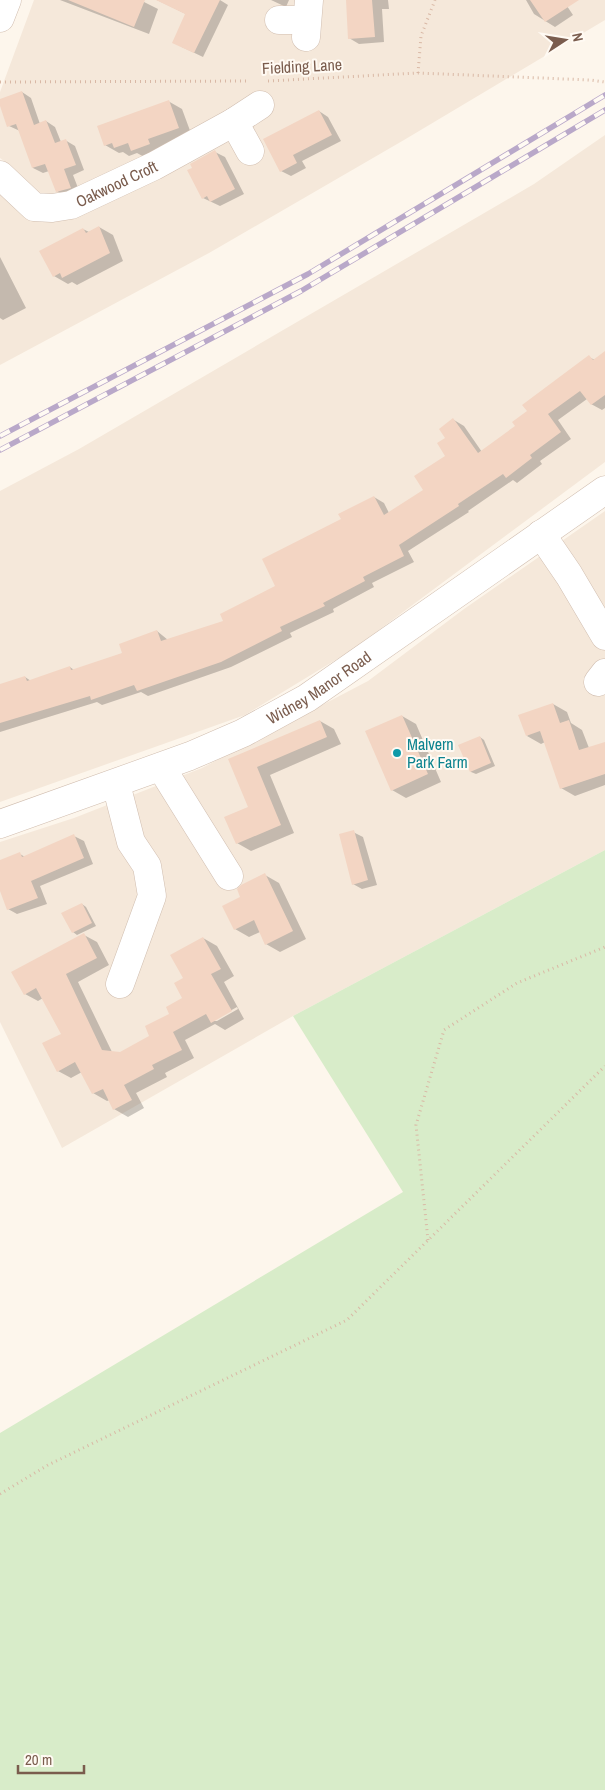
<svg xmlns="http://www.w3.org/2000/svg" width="605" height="1790" font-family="'Archivo Narrow',sans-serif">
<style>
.residential{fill:#f5e8da}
.green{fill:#d8ecc9}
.shadow{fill:#0003;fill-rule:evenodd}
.building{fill:#f3d5c3}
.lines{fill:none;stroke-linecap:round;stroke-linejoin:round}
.minor-casing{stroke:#d1beb0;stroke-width:29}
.path{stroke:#d9b8a5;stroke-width:3;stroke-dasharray:1 4;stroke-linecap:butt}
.minor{stroke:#fff;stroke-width:28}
.rail-casing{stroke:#b9a8c9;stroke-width:5.5}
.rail{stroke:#fffaf3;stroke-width:4;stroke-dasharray:11;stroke-linecap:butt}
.culture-dot{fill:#0f9aa8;stroke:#fffaf3;stroke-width:2}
.labels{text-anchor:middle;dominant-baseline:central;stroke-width:4;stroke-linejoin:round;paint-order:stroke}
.street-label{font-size:16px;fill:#7a5c4d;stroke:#fffaf3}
.culture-label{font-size:16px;fill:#0d838f;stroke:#fffaf3;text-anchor:start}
</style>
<rect width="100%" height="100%" fill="#fdf6ec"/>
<path class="residential" d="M 34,0 L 605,0 L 605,20 L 404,140 L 209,253 L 0,365 L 0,190 L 13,168 L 0,158 L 0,92 Z
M 605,135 L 605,462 L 352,650 L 245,715 L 0,802 L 0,491 L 79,449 L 534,184 Z
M 605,511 L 605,850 L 293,1016 L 62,1148 L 0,1022 L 0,842 L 74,818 L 202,768 L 368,681 L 464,609 Z"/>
<path class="green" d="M 605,850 L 605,1790 L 0,1790 L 0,1433 L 403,1192 L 293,1016 Z"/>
<path class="shadow" d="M 60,0 L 140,0 L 158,9 L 149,34 Z
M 157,0 L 220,0 L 228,5 L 203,57 L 182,47 L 186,14 Z
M 271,0 L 289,0 L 286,7 Z
M 347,0 L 388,0 L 389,9 L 382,9 L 384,42 L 359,44 L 349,38 Z
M 526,0 L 563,0 L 573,15 L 555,27 L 534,14 Z
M 22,92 L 31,98 L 40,124 L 46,121 L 55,127 L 61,142 L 65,140 L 75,146 L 84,170 L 73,175 L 80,193 L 66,196 L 57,191 L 49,171 L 43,173 L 33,168 L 20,131 L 9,126 L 0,100 Z
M 168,101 L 182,109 L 192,136 L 146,158 L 137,153 L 129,156 L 123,152 L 119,153 L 105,145 Z
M 319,111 L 328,117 L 341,141 L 302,161 L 306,168 L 291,176 L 281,171 Z
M 215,152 L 225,157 L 244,194 L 220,206 L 203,198 Z
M 99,227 L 113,235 L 123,261 L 77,285 L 72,282 L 68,284 L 54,276 L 83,229 L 89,232 Z
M 0,257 L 26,308 L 3,320 L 0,318 Z
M 605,354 L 605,408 L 602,410 L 591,404 L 587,399 L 558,420 L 571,439 L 540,461 L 542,464 L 517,483 L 513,480 L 468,511 L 469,512 L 408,551 L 414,562 L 372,583 L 374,587 L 333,609 L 334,612 L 290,633 L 292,637 L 231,667 L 148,696 L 141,692 L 102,705 L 97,702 L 0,732 L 0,685 L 25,677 L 31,681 L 70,667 L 74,670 L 124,653 L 157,631 L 168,640 L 225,622 L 276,587 L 342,519 L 374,497 L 384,503 L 389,513 L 425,491 L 447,456 L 446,438 L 454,420 L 464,426 L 482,452 L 517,426 L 529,412 L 589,357 L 595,360 Z
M 553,704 L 567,712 L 571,723 L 582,730 L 589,748 L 605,743 L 605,785 L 575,796 L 561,788 L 545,742 L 541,744 L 527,736 Z
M 402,716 L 416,724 L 441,782 L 406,798 L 392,790 Z
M 320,721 L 334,729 L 341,744 L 270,775 L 294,833 L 251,851 L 237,843 L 250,807 L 230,760 Z
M 480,737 L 484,740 L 495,766 L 476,774 L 471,772 L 460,746 Z
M 353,832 L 363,837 L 377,885 L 362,889 L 353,884 Z
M 74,836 L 84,841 L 93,864 L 40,886 L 47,904 L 17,914 L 8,909 L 0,888 L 0,861 L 20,854 L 25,857 Z
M 265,875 L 279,883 L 306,939 L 280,952 L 266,944 L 260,932 L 249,937 L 235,929 L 242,898 Z
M 82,904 L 86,907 L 96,926 L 77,935 L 73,932 Z
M 84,935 L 97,942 L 109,965 L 78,982 L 112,1052 L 120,1054 L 151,1036 L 171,1015 L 183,999 L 185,979 L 203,938 L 217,946 L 234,976 L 224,982 L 244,1019 L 225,1030 L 215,1024 L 185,1040 L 194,1058 L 165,1073 L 167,1077 L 136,1093 L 144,1108 L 128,1117 L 114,1109 L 110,1100 L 107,1101 L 93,1093 L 82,1072 L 71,1078 L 58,1071 L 63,1034 L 43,998 L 38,1001 L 25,994 ZM 237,1007 L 238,1009 L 217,1021 L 212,1021 Z"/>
<path class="building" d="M 68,0 L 145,0 L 134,27 Z
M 156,0 L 220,0 L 194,53 L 172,43 L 185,14 Z
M 346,0 L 372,0 L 375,37 L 348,39 Z
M 530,0 L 579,0 L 545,22 Z
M 22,91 L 34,125 L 46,120 L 55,143 L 66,139 L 76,165 L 64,169 L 71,188 L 56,192 L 45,164 L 32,168 L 16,124 L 7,127 L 0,106 L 0,99 Z
M 169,100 L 179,128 L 148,139 L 150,144 L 131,151 L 128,143 L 114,148 L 112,143 L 104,146 L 97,126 Z
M 319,110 L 332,135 L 293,155 L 297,163 L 280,172 L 263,139 Z
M 215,150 L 235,189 L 210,202 L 207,196 L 202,199 L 187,170 L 192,168 L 190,164 Z
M 99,226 L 110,253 L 62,278 L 60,273 L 53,277 L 39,251 L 83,228 L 86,233 Z
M 605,351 L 605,395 L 591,405 L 580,391 L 548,414 L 561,432 L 530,455 L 532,458 L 506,478 L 503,474 L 458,504 L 459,506 L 399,545 L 404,556 L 363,577 L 365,581 L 323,603 L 325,606 L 280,627 L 282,631 L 221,662 L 137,691 L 134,685 L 91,700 L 90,696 L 0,723 L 0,684 L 25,676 L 27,681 L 70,666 L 71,670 L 122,653 L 119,644 L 157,630 L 161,641 L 223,621 L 220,614 L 275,586 L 262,559 L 341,519 L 338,514 L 374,496 L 384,515 L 423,490 L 414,476 L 445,456 L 437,443 L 445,438 L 439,429 L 453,418 L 478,453 L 515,426 L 512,422 L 527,411 L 522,405 L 589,355 L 593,360 Z
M 553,703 L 560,723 L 569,720 L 579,750 L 605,742 L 605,774 L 560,789 L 540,731 L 526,736 L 518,715 Z
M 402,715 L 428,774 L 391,791 L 365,731 Z
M 320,720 L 327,737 L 257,767 L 281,825 L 236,844 L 224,817 L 248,807 L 228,759 Z
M 480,736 L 491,763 L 470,772 L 458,745 Z
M 354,830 L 368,880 L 352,885 L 339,834 Z
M 74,834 L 84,858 L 31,881 L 38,898 L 7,910 L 0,891 L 0,860 L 20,852 L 22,857 Z
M 265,873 L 293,931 L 265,945 L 254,920 L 234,930 L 222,906 L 240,897 L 237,889 L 241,885 Z
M 82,903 L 92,923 L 72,933 L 61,913 Z
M 84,933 L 97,958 L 66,974 L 102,1050 L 120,1052 L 149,1036 L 145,1026 L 169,1014 L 166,1007 L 182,998 L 174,983 L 183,978 L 170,955 L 203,937 L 221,969 L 211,974 L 232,1011 L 211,1023 L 206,1014 L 173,1032 L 182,1050 L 152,1065 L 154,1069 L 124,1085 L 132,1100 L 113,1110 L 103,1089 L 92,1094 L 75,1062 L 57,1072 L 42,1043 L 61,1034 L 36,988 L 24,995 L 11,972 Z"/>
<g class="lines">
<g class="minor-casing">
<g id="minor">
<path d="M 0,18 L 7,0"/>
<path d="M 279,20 L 306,20"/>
<path d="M 306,37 L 309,0"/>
<path d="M 234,122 L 250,151"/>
<path id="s1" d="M 0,175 L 34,207 L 52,208 L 71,205 L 154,166 L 234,122 L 260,105"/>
<path d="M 541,534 L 569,575 L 605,636"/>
<path d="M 598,682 L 605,673"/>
<path d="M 161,767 L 229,876"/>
<path d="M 116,784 L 131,842 L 147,866 L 152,896 L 120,984"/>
<path id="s2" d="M 0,824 L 190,756 L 243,733 L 307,698 L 605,490"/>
</g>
</g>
<path class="path" d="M 418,73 L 421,36 L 435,0
M 268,81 L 418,73 L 590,80 L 605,82
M 0,82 L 249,81
M 428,1240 L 416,1125 L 444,1030 L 517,983 L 605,947
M 0,1494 L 48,1465 L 347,1320 L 605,1066"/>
<use href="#minor" class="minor"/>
<g class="rail-casing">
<path id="rail" d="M 0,436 L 308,274 L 605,95
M 0,450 L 301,291 L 605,110"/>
</g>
<use href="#rail" class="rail"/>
</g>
<circle class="culture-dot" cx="397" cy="753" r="5"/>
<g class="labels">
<g class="street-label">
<text transform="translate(302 66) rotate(-3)">Fielding Lane</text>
<text stroke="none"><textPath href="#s1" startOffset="134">Oakwood Croft</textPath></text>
<text stroke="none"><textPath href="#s2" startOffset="348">Widney Manor Road</textPath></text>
</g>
<g class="culture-label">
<text x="407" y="744">Malvern<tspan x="407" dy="18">Park Farm</tspan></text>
</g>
</g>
<g transform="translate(565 40) rotate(78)" stroke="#fffaf3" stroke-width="4" paint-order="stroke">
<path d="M0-4L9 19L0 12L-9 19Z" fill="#7a5c4d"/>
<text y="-8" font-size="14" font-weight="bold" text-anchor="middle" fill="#7a5c4d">N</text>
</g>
<path d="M18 1765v8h66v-8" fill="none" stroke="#7a5c4d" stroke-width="2.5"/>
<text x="25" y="1765" font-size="15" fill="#7a5c4d" stroke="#fffaf3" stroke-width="4" paint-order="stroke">20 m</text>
</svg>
